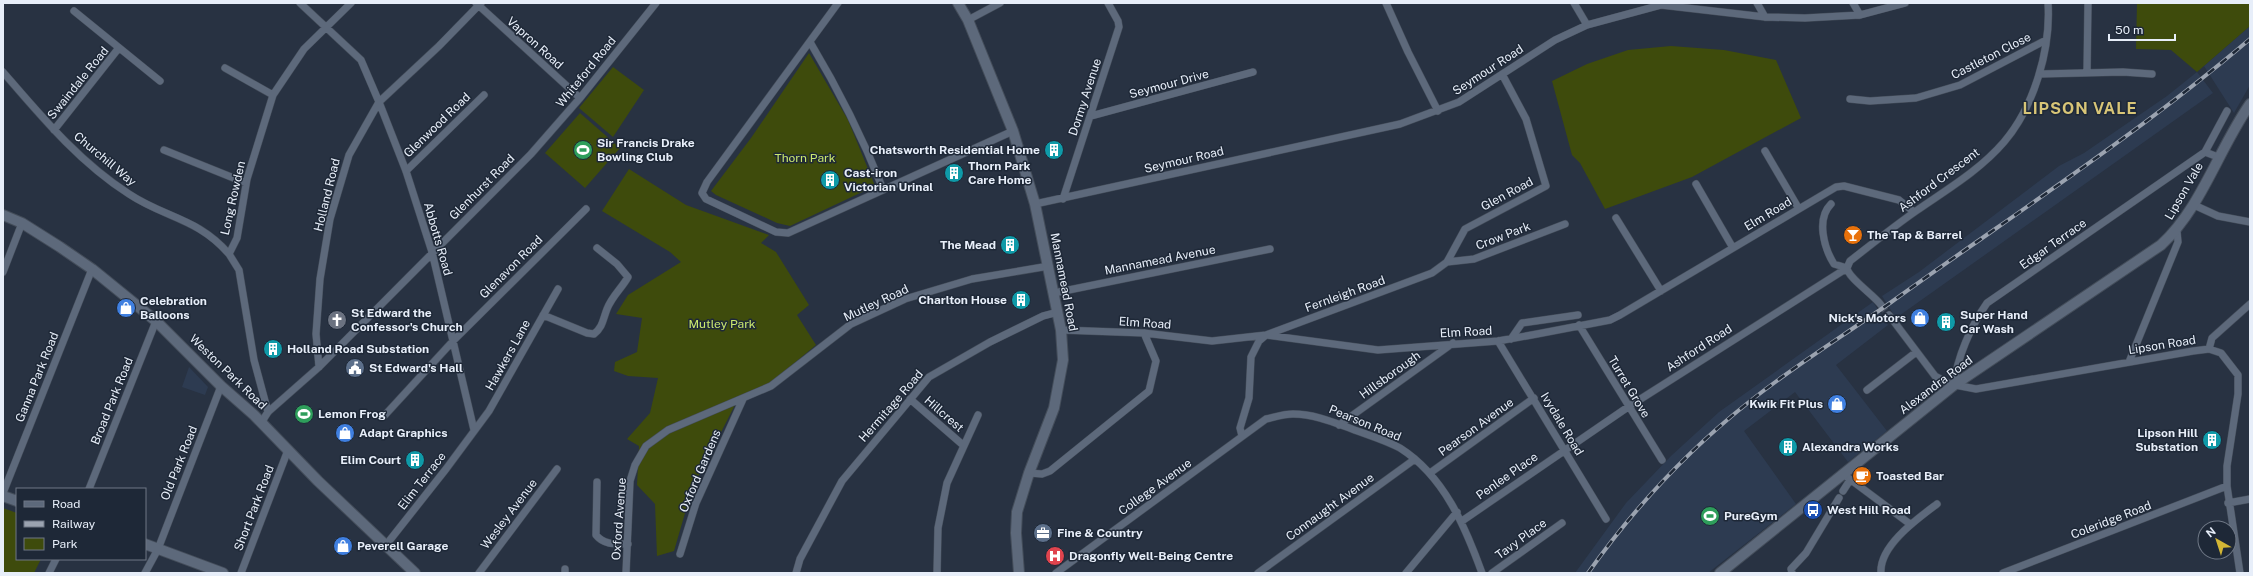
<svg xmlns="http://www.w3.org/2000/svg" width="2253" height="576" font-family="'Public Sans',sans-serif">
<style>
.built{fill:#2d3b51}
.green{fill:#3e4b0c}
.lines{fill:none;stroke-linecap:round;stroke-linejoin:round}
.street-tunnel{stroke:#454e5d;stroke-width:7;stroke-dasharray:7 3.5;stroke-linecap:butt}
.street-casing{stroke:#444d5a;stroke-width:8}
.secondary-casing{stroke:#444d5a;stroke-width:12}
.street{stroke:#5d697b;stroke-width:7}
.secondary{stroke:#5d697b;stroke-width:10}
.rail-casing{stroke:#9ba3b0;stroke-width:4}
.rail{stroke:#1e2837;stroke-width:2.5;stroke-dasharray:8;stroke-linecap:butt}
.labels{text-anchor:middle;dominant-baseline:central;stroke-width:3;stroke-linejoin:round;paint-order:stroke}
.street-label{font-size:12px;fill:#e7eef9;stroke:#1e2837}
.poi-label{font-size:12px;font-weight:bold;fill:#e7eef9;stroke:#1e2837;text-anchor:start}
.park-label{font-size:12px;fill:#cbe96e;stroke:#1e2837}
.district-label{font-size:16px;font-weight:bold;letter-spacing:1px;fill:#d8c577;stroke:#1e2837}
</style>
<rect width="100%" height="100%" fill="#283242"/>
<path class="built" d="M 2250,26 L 2250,85 L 2234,113 L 2204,66 Z
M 2197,72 L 2213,93 L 1896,318 L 1882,296 L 1919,272 L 2059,166 L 2084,153 L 2167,96 Z
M 1873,302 L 1888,325 L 1836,365 L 1887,431 L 1848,462 L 1795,392 L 1744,431 L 1796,504 L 1708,573 L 1575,573 L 1626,503 L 1671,456 L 1719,412 Z
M 189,367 L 208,387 L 205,395 L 182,387 Z"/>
<path class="green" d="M 2137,3 L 2250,3 L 2250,26 L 2197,72 L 2171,50 L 2136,49 Z
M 1671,46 L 1724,50 L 1776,60 L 1801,118 L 1692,177 L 1605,209 L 1580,163 L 1572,155 L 1552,81 L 1587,64 L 1628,50 Z
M 809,53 L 848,120 L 875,186 L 790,226 L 777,223 L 716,195 L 711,191 L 751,138 Z
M 613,67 L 644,90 L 613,137 L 579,108 Z
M 580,113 L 620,148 L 585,188 L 545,153 Z
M 629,169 L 686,205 L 769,235 L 761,243 L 776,252 L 809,305 L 797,315 L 816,345 L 769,384 L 738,399 L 692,489 L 674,551 L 657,556 L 655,504 L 637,485 L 639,446 L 627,439 L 650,413 L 658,378 L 628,376 L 614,371 L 615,362 L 637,352 L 642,318 L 616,314 L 628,295 L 681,262 L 670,252 L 602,211 Z
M 3,508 L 17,513 L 17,559 L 41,559 L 34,573 L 3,573 Z"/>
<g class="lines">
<path class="street-tunnel" d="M 1881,305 L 1889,315"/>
<g class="street-casing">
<path id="street" d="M 300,3 L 361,60 L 379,102 L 406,171 L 432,252 L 474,430
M 476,3 L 580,98
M 838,3 L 707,182 L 702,193 L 706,199 L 776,232 L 788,233 L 1013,131
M 1386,3 L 1408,52 L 1438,111
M 1574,3 L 1587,25
M 1757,3 L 1765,17
M 1853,3 L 1860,15
M 74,11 L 160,81
M 968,20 L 1000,3
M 810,42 C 840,92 862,136 883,189
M 225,68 L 273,95
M 3,72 C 41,116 79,162 129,194 C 165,218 198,218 229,254
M 2087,72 L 2088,3
M 2040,74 L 2123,72 L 2152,74
M 1850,99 L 1870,101 L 1916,98 L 1960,85 L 2046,40
M 1091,116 L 1253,72
M 54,130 L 118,49
M 164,150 L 246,183
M 1765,151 L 1799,209
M 2205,152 L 2218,157
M 406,171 L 484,95
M 1696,184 L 1733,248
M 1063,199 L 1119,27 L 1118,21 L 1108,3
M 1035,204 L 1400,124 L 1459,102 L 1555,40 L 1587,25 L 1661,5 L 1765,17 L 1805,18 L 1860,15 L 1905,3
M 1831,204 C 1816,219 1824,248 1834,264 L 1847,268
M 2194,205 L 2218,216 L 2250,222
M 1616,218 L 1661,291
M 1447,262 L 1474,259 L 1565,224
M 1847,268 L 1850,261 C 1872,244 1893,227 1916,211 C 1946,190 1979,171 2004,142 C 2034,107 2051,49 2048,3
M 1847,268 C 1848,278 1874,295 1881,305
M 3,272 L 22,223
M 1054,293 L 1270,249
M 543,315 L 587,333 L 594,334 C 603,327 603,319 607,309 C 612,296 622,288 628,277 L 617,264 L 597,248
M 1889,315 L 1935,376 L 1950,384 L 1976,389 L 2193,351 L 2209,349 L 2221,353 L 2238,375 L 2238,394 L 2227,466 L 2227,486 L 2240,573
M 1579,325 L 1662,460
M 1061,330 L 1144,333 L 1212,341 L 1266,335 L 1378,350 L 1498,341 L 1537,334 L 1610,320 L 1620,315 L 1836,187 L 1844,186 L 1899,200 L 1914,212
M 1511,339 L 1522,323 L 1578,315
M 1498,341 L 1606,519
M 2209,349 L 2212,338 L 2250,304
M 2129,362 L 2178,242 L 2177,231
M 319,367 L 316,334 L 320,279 L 330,219 L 349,155 L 379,102 L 439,46 L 481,3
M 1954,385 C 1957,357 1971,326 1987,303 L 2205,152 L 2227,111
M 1867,390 L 1915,353
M 910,399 L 963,445
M 268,412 L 254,360 L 239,270 L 229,254 L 237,238 L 247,179 L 273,95 L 304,49 L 351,3
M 385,415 L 453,341 L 586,209
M 261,423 L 268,412 L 319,367 L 531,154 L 580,98 L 656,3
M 1339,425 L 1453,343
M 1242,436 L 1240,428 L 1249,398 L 1251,357 L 1259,341 L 1266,335 L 1432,273 L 1447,262 L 1465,229 L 1546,186 L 1526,119 L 1502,74
M 1029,473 L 1042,474 L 1050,471 L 1149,391 L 1156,361 L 1144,333
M 1430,473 L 1534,398
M 1843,474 L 1910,524
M 597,482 L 596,535 C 604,545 615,544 628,544
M 89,489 L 156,321
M 1843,491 L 1850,480
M 3,493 L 92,269
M 2228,503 L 2250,499
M 1462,521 L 1628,407 L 1847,268
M 386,545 L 446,469 L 489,411 L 558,289
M 680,554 L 696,503 L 743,399
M 49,573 L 56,559
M 145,573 L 158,549 L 221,386
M 241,573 L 288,450
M 479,573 L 557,469
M 565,573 L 565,569
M 626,573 L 630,481 L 635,465 L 646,446 L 668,430 L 771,386 L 851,324 L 905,299 L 972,279 L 1049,266
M 796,573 L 800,559 L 842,481 L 929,377 L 990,342 L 1043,316 L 1058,312
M 937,573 L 938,528 L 947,483 L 978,415
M 1056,573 L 1266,419 C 1275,417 1284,414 1293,414 C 1314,414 1333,422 1352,429 C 1368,435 1385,440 1400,448 C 1444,476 1465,526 1482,573
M 1258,573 L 1415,459
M 1406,573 L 1457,512
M 1492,573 L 1562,523
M 1792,573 L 1791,569 L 1806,553 L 1839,498
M 1881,573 C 1879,546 1917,519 1937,504
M 2003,573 L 2227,486"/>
</g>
<g class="secondary-casing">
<path id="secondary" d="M 958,3 L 968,20 L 1013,131 L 1035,204 L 1061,330 L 1063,360 L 1054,408 L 1029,473 L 1017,512 L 1016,533 L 1019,573
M 3,215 L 22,223 L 60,247 L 92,269 L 156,321 L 221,386 L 254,415 L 318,481 L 415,573
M 3,496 L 17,501
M 145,544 L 223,573
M 1720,573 L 1954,385 L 2161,245 C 2202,207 2218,150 2250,104"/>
</g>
<use href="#street" class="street"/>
<use href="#secondary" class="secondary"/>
<g class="rail-casing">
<path id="rail" d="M 1588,573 C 1634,508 1687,451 1749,402 C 1794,366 1843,336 1890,303 C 2011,216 2136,136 2250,39"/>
</g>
<use href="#rail" class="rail"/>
</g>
<defs>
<g id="stadium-disc" transform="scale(1)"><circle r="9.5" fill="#2e9e5b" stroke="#1e2837"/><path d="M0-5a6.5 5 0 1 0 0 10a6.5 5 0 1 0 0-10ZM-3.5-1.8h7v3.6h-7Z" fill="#fff"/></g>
<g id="building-disc" transform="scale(1)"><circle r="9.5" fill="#0f9aa8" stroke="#1e2837"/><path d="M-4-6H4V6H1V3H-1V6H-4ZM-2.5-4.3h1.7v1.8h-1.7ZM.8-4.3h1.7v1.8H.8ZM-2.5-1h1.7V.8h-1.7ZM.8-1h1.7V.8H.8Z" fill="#fff"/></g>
<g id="bar-disc" transform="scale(1)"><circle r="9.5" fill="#e8710a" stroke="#1e2837"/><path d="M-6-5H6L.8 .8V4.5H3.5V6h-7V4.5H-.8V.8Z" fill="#fff"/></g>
<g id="shop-disc" transform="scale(1)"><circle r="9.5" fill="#3f7fe0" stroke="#1e2837"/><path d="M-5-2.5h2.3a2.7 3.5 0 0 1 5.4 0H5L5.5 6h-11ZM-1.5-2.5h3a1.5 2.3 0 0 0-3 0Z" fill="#fff"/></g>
<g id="church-disc" transform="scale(1)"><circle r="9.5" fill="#6b7280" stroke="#1e2837"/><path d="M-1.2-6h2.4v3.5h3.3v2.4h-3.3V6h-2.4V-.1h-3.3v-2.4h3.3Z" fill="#fff"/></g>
<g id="civic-disc" transform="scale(1)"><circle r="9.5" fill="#5c6f8a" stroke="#1e2837"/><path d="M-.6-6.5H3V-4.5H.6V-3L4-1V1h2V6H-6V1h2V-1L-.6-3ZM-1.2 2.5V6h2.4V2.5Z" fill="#fff"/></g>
<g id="cafe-disc" transform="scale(1)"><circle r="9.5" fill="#e8710a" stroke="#1e2837"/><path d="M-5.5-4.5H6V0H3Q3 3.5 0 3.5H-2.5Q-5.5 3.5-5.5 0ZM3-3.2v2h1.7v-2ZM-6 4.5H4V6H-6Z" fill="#fff"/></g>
<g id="bus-disc" transform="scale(1)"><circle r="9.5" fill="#1a4fb4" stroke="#1e2837"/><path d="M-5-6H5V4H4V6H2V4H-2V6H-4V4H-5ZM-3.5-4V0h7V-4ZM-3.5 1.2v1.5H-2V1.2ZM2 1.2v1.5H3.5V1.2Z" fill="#fff"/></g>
<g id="office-disc" transform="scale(1)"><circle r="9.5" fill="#5c6f8a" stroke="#1e2837"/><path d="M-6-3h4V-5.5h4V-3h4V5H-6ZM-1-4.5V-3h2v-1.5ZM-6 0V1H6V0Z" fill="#fff"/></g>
<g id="hospital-disc" transform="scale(1)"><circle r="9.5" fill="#e0444e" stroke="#1e2837"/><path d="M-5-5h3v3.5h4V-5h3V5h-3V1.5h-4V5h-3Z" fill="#fff"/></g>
</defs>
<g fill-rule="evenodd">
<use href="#stadium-disc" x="583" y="150"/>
<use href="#building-disc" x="1054" y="150"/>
<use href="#building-disc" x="954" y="173"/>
<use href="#building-disc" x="830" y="180"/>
<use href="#bar-disc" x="1853" y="235"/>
<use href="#building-disc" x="1010" y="245"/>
<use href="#building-disc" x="1021" y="300"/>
<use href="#shop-disc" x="126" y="308"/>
<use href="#shop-disc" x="1920" y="318"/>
<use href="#church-disc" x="337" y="320"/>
<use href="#building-disc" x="1946" y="322"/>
<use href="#building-disc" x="273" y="349"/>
<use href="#civic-disc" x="355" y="368"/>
<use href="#shop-disc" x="1837" y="404"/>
<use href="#stadium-disc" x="304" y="414"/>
<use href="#shop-disc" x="345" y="433"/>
<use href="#building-disc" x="2212" y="440"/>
<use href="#building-disc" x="1788" y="447"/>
<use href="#building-disc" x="415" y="460"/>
<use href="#cafe-disc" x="1862" y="476"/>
<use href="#bus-disc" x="1813" y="510"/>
<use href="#stadium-disc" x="1710" y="516"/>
<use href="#office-disc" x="1043" y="533"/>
<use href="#shop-disc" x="343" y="546"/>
<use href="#hospital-disc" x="1055" y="556"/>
</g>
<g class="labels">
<g class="street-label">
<text transform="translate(535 43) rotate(42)">Vapron Road</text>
<text transform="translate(1991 56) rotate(-27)">Castleton Close</text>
<text transform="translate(1488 70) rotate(-33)">Seymour Road</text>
<text transform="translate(586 72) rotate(-51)">Whiteford Road</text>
<text transform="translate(78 83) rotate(-51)">Swaindale Road</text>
<text transform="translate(1169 84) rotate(-15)">Seymour Drive</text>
<text transform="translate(1085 97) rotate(-72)">Dormy Avenue</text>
<text transform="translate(437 125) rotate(-44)">Glenwood Road</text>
<text transform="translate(105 159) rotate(40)">Churchill Way</text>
<text transform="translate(1184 160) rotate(-13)">Seymour Road</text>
<text transform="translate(1939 180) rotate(-37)">Ashford Crescent</text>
<text transform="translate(482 187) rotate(-45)">Glenhurst Road</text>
<text transform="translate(2184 191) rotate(-60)">Lipson Vale</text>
<text transform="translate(1507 194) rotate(-28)">Glen Road</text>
<text transform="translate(327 195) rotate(-76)">Holland Road</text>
<text transform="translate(233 198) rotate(-77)">Long Rowden</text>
<text transform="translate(1768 214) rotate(-31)">Elm Road</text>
<text transform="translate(1503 236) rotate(-21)">Crow Park</text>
<text transform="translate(438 239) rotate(74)">Abbotts Road</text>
<text transform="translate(2053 244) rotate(-35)">Edgar Terrace</text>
<text transform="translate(1160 260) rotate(-11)">Mannamead Avenue</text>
<text transform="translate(511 267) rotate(-45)">Glenavon Road</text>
<text transform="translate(1064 282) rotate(79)">Mannamead Road</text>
<text transform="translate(1345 294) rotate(-20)">Fernleigh Road</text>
<text transform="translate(876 303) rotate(-25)">Mutley Road</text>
<text transform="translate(1145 323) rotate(4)">Elm Road</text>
<text transform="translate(1466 332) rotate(-3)">Elm Road</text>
<text transform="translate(2162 345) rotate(-9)">Lipson Road</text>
<text transform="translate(1699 348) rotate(-33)">Ashford Road</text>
<text transform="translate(508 355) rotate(-61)">Hawkers Lane</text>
<text transform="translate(228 372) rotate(44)">Weston Park Road</text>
<text transform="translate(1390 375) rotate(-36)">Hillsborough</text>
<text transform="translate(37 377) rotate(-68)">Ganna Park Road</text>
<text transform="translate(1936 385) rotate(-37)">Alexandra Road</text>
<text transform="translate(1629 387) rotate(59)">Turret Grove</text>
<text transform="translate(112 401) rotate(-68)">Broad Park Road</text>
<text transform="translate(891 406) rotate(-49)">Hermitage Road</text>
<text transform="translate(944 414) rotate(41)">Hillcrest</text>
<text transform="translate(1365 423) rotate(22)">Pearson Road</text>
<text transform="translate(1562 424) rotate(59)">Ivydale Road</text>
<text transform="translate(1476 427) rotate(-36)">Pearson Avenue</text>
<text transform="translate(179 463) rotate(-68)">Old Park Road</text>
<text transform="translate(700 471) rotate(-67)">Oxford Gardens</text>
<text transform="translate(1507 476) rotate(-35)">Penlee Place</text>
<text transform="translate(422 481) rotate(-52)">Elim Terrace</text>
<text transform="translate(1155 487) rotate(-36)">College Avenue</text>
<text transform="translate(1330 507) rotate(-36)">Connaught Avenue</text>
<text transform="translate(254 508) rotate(-69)">Short Park Road</text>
<text transform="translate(509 514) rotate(-53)">Wesley Avenue</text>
<text transform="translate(619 519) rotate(-86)">Oxford Avenue</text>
<text transform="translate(2111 520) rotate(-21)">Coleridge Road</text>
<text transform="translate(1521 539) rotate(-36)">Tavy Place</text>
</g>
<g class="poi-label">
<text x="597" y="143">Sir Francis Drake<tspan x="597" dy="14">Bowling Club</tspan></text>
<text x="1040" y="150" text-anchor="end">Chatsworth Residential Home</text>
<text x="968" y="166">Thorn Park<tspan x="968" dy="14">Care Home</tspan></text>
<text x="844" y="173">Cast-iron<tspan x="844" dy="14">Victorian Urinal</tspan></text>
<text x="1867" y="235">The Tap &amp; Barrel</text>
<text x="996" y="245" text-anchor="end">The Mead</text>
<text x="1007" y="300" text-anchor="end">Charlton House</text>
<text x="140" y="301">Celebration<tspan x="140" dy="14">Balloons</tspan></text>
<text x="351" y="313">St Edward the<tspan x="351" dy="14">Confessor's Church</tspan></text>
<text x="1960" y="315">Super Hand<tspan x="1960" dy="14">Car Wash</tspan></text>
<text x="1906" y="318" text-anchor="end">Nick's Motors</text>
<text x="287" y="349">Holland Road Substation</text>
<text x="369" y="368">St Edward's Hall</text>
<text x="1823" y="404" text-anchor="end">Kwik Fit Plus</text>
<text x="318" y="414">Lemon Frog</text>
<text x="359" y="433">Adapt Graphics</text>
<text x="2198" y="433" text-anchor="end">Lipson Hill<tspan x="2198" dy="14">Substation</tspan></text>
<text x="1802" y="447">Alexandra Works</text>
<text x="401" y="460" text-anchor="end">Elim Court</text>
<text x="1876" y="476">Toasted Bar</text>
<text x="1827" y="510">West Hill Road</text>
<text x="1724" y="516">PureGym</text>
<text x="1057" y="533">Fine &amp; Country</text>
<text x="357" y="546">Peverell Garage</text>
<text x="1069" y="556">Dragonfly Well-Being Centre</text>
</g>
<g class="park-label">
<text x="805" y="158">Thorn Park</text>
<text x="722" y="324">Mutley Park</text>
</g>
<g class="district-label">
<text x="2080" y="108">LIPSON VALE</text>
</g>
</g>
<rect width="2253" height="576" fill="none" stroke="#e7eef9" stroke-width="8"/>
<rect x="16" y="488" width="130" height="72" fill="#1e2837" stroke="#6e7785"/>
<rect x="24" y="501" width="20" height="6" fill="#5d697b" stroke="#6e7785"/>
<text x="52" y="508" font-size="12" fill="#e7eef9">Road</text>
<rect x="24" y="521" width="20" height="6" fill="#9ba3b0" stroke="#6e7785"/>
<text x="52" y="528" font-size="12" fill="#e7eef9">Railway</text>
<rect x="24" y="538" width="20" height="12" fill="#3e4b0c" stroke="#6e7785"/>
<text x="52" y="548" font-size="12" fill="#e7eef9">Park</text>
<g transform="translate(2217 540) rotate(321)"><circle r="19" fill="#1e2837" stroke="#6e7785"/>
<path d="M0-3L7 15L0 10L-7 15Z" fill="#d3b635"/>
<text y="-6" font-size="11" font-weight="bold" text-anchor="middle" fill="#e7eef9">N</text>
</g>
<path d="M2109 34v6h66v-6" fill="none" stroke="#e7eef9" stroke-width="2"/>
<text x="2115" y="34" font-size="12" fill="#e7eef9" stroke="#1e2837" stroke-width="3" paint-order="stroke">50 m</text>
</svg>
